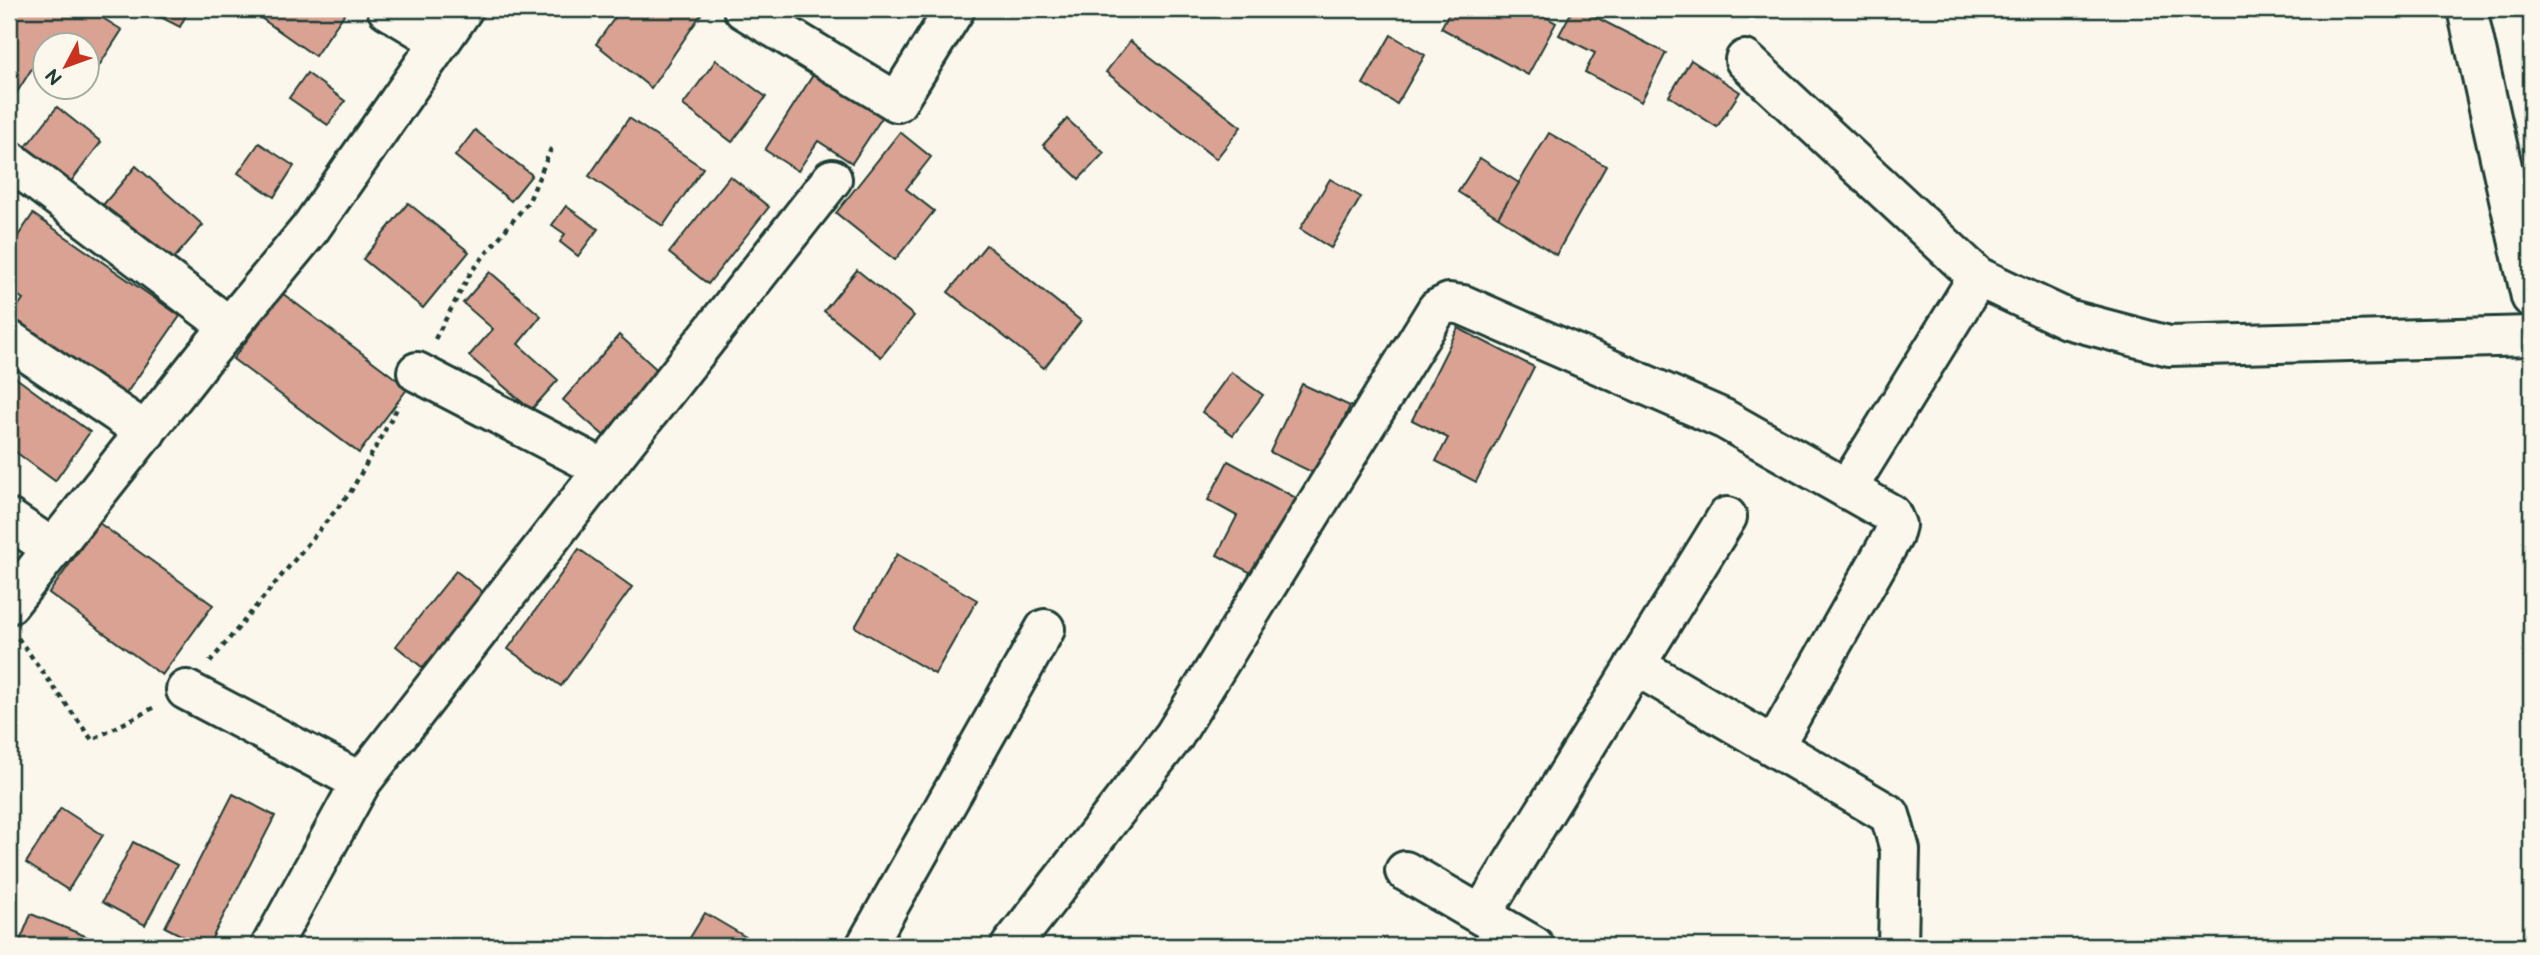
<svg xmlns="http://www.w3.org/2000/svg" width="2540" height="955" font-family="'Balsamiq Sans',sans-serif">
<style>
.building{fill:#daa293;stroke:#1f3d34;stroke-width:2}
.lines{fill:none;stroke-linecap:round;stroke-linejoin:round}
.minor-casing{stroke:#1f3d34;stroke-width:44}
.major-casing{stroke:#1f3d34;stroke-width:44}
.path{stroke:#1f3d34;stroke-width:4.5;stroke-dasharray:5 5;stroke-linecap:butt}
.minor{stroke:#fbf7ec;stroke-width:38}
.major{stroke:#fbf7ec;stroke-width:38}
</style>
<rect width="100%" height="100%" fill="#fbf7ec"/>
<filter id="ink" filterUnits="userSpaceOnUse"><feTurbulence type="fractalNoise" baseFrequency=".0143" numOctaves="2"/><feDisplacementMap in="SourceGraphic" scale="14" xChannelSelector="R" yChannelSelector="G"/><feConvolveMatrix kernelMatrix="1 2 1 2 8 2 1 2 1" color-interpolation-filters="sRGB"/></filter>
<g filter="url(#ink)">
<!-- building -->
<g class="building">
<polygon points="9,9 88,9 122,30 93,75 88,71 88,46 46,46 9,105"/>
<polygon points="145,9 189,9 180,27"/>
<polygon points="248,9 339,9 345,13 315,56"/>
<polygon points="621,9 704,10 651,88 596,44"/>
<polygon points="1451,9 1531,9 1556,23 1528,75 1441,28"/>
<polygon points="1573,9 1580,9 1666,53 1641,102 1585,72 1595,53 1559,35"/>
<polygon points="1391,35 1425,55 1397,104 1363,84"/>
<polygon points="1130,41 1241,127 1216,159 1106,72"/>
<polygon points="716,60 766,97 732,142 683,105"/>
<polygon points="1691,60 1740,92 1717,127 1669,96"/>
<polygon points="815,72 883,116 852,163 818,141 798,171 765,150"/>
<polygon points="307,73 345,101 328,125 289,98"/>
<polygon points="57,107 101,142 66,188 21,153"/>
<polygon points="629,118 703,168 663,226 589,176"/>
<polygon points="1067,119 1104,153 1079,179 1043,145"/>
<polygon points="475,130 532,175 511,201 455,156"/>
<polygon points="900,132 931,157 906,189 934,211 895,260 836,213"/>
<polygon points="1549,133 1606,166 1556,255 1498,217"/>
<polygon points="259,143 294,166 274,197 238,173"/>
<polygon points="1480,158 1519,183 1498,217 1458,192"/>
<polygon points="136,166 203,225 170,263 103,205"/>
<polygon points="730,176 769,207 708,284 669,253"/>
<polygon points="1330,179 1361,197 1331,248 1300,229"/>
<polygon points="408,203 469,252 423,308 363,259"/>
<polygon points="566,206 598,229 578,256 560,242 565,234 552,225"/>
<polygon points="33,214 180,316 121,401 9,324 9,319 23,299 9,289 9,249"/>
<polygon points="986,245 1081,321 1044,368 948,292"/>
<polygon points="857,270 914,316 881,357 824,311"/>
<polygon points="490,272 541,316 518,344 558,380 531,410 469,356 493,329 463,303"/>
<polygon points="282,293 408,388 359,453 233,359"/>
<polygon points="1458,328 1534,367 1476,482 1436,461 1448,438 1412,420"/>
<polygon points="619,335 664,376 609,440 563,400"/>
<polygon points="1231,372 1263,395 1233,435 1202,412"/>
<polygon points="12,375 90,432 55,481 9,447 9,379"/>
<polygon points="1302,384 1350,406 1318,475 1270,452"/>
<polygon points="1228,461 1296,498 1255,575 1217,555 1237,516 1208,500"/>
<polygon points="99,523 213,605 162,675 49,593"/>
<polygon points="579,549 632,587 561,686 508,649"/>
<polygon points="897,554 977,600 935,674 855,627"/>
<polygon points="456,571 488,596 428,672 396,646"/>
<polygon points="9,689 15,693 9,706"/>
<polygon points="233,794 275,816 208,946 202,946 165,927"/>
<polygon points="61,808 103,835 68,890 26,863"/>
<polygon points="133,842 177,865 145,925 102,902"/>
<polygon points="705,913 761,946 685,946"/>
<polygon points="31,914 110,946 18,946"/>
</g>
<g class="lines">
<!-- minor casing -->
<g class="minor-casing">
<g id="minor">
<polyline points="387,9 440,41"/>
<polyline points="743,9 897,102 955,9"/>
<polyline points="1745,60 1978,277 2067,319 2169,346 2531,336"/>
<polyline points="9,160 230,327"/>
<polyline points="9,340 146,432"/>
<polyline points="604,469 832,179"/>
<polyline points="1847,489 1978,277"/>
<polyline points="9,519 53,549"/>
<polyline points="9,604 205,356 310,229 463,9"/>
<polyline points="1635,665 1890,815 1900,850 1898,946"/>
<polyline points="186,690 361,782 271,946"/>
<polyline points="361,782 604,469 417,372"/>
<polyline points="1405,871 1534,946"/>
<polyline points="1481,915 1727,517"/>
<polyline points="866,946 1045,629"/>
<polyline points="1011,946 1174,736 1437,309 1449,303 1463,305 1724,419 1891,514 1896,525 1893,536 1774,746"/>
</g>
</g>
<!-- major casing -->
<g class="major-casing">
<polyline id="major" points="2467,9 2531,297"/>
</g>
<!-- path -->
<g class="path">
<polyline points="435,339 471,272 529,201 553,144"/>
<polyline points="18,638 92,740 155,707"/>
<polyline points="210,662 350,493 399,405"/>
</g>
<!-- minor -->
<use href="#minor" class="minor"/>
<!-- major -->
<use href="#major" class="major"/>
</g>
</g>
<!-- margin -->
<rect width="2540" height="955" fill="none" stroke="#fbf7ec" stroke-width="35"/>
<rect x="18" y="18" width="2505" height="920" fill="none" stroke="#1f3d34" stroke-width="2.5" filter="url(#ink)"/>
<!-- north arrow -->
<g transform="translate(66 66) rotate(229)"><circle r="33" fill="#fbf7ec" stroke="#a3ada2" stroke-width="2"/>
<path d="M0-5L12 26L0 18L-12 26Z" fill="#c8321e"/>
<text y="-10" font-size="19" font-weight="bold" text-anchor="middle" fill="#1f3d34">N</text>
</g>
</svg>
